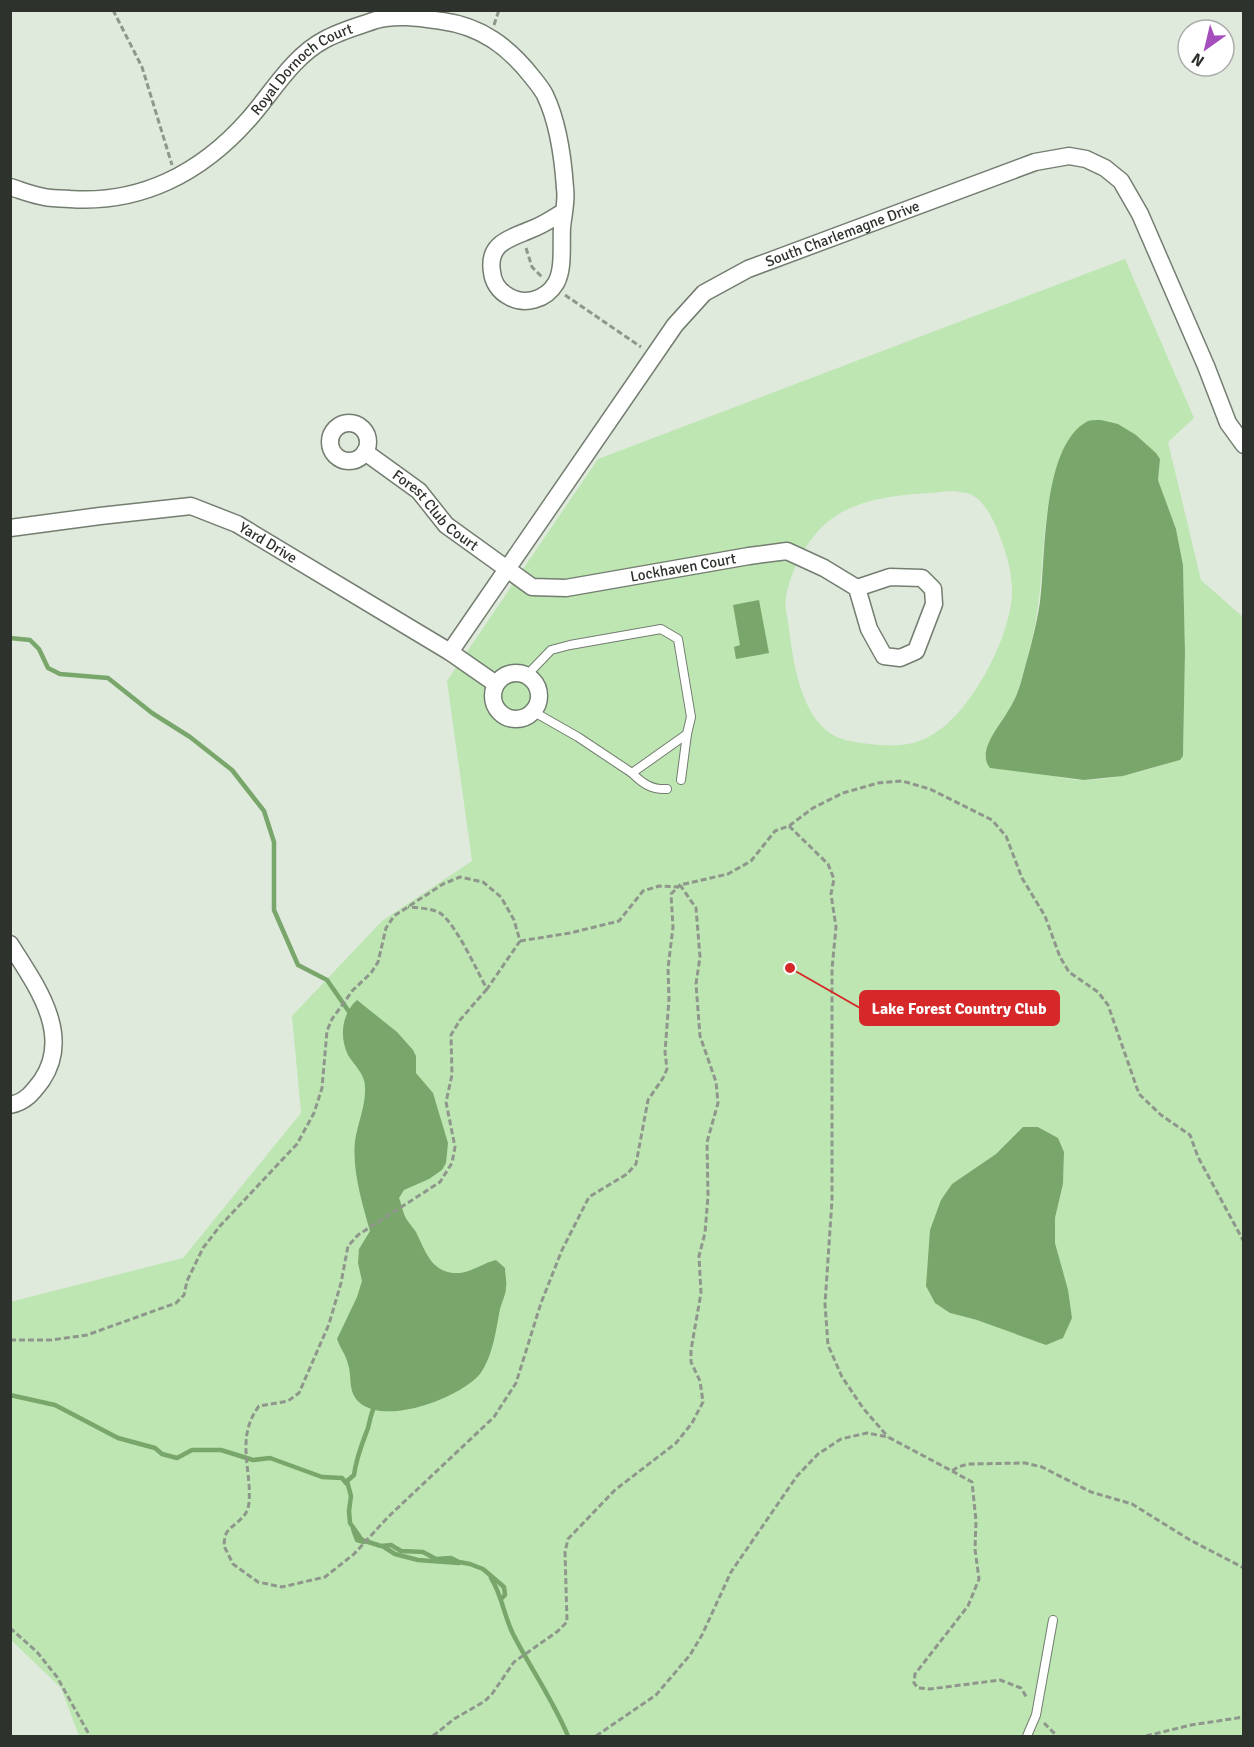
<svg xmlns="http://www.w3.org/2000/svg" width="1254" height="1747" font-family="Signika,sans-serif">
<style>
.green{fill:#bde6b2;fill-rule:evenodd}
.water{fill:#79a76b}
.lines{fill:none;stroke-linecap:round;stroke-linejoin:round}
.stream{stroke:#79a76b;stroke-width:4.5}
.service-casing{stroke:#737d70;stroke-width:10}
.minor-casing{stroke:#737d70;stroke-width:19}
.path{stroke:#8f978c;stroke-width:3;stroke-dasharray:6 3;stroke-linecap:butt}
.service{stroke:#fff;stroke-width:8}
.minor{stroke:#fff;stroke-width:16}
.labels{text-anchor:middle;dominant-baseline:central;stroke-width:6;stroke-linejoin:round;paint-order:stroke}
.street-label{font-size:15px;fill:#2e322c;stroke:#fff}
.leader{fill:none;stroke:#d62828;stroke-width:2}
.callout-dot{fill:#d62828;stroke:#fff;stroke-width:2}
.callout{fill:#d62828;stroke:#d62828;stroke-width:2}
.callout-label{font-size:16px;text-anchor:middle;font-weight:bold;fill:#fff}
</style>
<rect width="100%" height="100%" fill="#dfeadc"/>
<!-- green -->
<path class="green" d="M1125,259L1194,418L1168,442L1201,580L1243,617V1736H79L61,1688L11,1640L10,1302L183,1258L301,1113L292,1016L382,921L472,861L447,681L598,459ZM1136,435L1156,453L1160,459L1158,480L1176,529L1183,565L1185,653L1183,756L1180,760C1149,769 1117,780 1085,780C1055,780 1014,765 985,758C991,737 1000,727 1010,709C1021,687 1026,663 1032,639C1047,579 1038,513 1062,454ZM952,491C957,492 965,492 970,494C984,500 994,520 999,534C1006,553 1012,570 1012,591C1012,637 967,723 922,740C900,749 872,745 850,741C803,733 794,667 789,629C788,619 784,607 786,597C791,569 807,538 830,520C864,494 911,495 952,491ZM1038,1127L1058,1138L1064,1152L1063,1184L1055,1218V1243L1067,1290L1072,1318L977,1320L950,1313L952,1184L997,1154L1010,1140Z"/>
<!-- water -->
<g class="water">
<path d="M1101,420L1118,424L1136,435L1156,453L1160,459L1158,480L1176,529L1183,565L1185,653L1183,756L1180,760L1123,776L1084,780L990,768C976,751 1000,726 1008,711C1014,702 1018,692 1021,682C1028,656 1036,629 1040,602C1046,558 1041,445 1088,421C1091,420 1097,420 1101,420Z"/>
<polygon points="759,600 769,653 736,659 734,647 740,645 733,605"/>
<path d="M357,1000L397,1032L413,1050L416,1056V1073L433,1093L448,1143L446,1163L442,1170L429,1179L404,1190L399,1198C402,1205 403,1214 407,1220C410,1224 413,1228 416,1232C426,1252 432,1275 460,1273C474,1271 483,1263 496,1260L505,1268C505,1274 507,1281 506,1287C506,1294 502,1302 500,1309C496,1330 493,1356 480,1374C460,1398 380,1429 356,1399C348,1388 352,1376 348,1364C346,1355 340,1348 337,1339L357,1297L362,1281L358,1263L359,1249L370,1231C362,1203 352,1170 355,1141C358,1122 366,1105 365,1087C365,1074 354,1065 348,1055C339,1037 342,1013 357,1000Z"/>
<polygon points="1023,1127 1038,1127 1058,1138 1064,1152 1063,1184 1055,1218 1055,1243 1068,1290 1072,1318 1063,1338 1046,1345 977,1320 950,1313 935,1303 926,1286 930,1230 941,1200 952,1184 996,1154"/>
</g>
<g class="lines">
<!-- stream -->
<g class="stream">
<polyline points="10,638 30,640 39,649 48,668 60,674 108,678 152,713 190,737 232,770 264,811 274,842 274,910 298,965 327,980 352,1016"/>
<polyline points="10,1395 55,1405 118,1438 155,1448 162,1454 177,1458 192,1450 221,1450 253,1460 270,1458 322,1477 342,1478 346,1483"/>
<path d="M375,1405C371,1413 370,1420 368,1428C362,1444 356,1458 354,1475L347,1481L351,1496L349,1511L350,1523L362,1540L381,1546L391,1545L401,1551L423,1552L436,1559L451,1558L459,1562L470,1564L483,1569L504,1587L505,1595L501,1599"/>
<polyline points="353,1529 357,1540 364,1542"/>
<polyline points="384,1547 395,1554 418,1560 459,1563"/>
<path d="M491,1578C502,1595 504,1616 513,1634C531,1669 553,1700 568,1736"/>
</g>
<!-- service casing -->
<g class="service-casing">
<g id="service">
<polyline points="527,675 551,650 570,645 661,629 678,639 691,717 687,734 632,773 578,737 534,712"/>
<path d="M632,773C643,784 652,790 667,789"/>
<polyline points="681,780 687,734"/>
<polyline points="1027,1736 1036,1715 1053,1620"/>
</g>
</g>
<!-- minor casing -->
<g class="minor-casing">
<g id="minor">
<path id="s1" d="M10,187C20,190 30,194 40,196C49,199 60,198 70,199C141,204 201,173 248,120C272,93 292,57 324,40C340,31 359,26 376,20C396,14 421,18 442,21C481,26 509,47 533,78C537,83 542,89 545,95C558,122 563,158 565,188C567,201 563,215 562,228C561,245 564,269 556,283C546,300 524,306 508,296C499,291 493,282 492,272C487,242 512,238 532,229C543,225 553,218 563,212"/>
<circle cx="349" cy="442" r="19"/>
<path id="s2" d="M365,452L419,491L446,525L532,587L566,588L749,556L787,551L824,568L857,588L869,629L884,656L900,658L916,651L934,604L933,589L922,578L890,577L857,588"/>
<path id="s3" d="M10,528L100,516L191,506L237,524L450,652L496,684"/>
<path id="s4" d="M450,652L675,325L704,293L748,269L1035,162L1069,156L1086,159L1105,168L1121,181L1140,214L1206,366L1228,423L1244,445"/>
<circle cx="516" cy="696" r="23"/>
<path d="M10,944C35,984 73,1034 42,1080C33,1092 26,1102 10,1105"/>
</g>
</g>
<!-- path -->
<g class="path">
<polyline points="113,10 142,67 172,165"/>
<polyline points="494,25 499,10"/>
<polyline points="526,248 532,267 543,278"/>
<polyline points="565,295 641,347"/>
<polyline points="789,826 828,864 834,879 831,894 836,927 832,969 832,1200 825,1304 828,1345 842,1377 863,1408 888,1437"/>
<polyline points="520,941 570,933 619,921 643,891 659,886 678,887"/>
<path d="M487,989L460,1020L451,1035L452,1075L446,1102L455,1147L452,1163L440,1182L358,1235L348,1246L341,1283L329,1324L299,1393L288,1401L259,1406C235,1438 252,1469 249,1503C247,1519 236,1521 227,1532C225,1535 224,1542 224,1546L233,1564L258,1582L282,1587L325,1577L354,1554L388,1517L494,1417L516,1383L541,1303L562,1250L589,1197L627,1174L636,1164L648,1100L663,1078L667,1069L665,1052L669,999L668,968L673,927L671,894L680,885"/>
<path d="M10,1340H51L87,1335L176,1303L184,1295L187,1281L203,1248L220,1226L297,1144L314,1113L322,1088L327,1031L332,1019L353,990L371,973L378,962L386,928L394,916L443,884L460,877L483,882L501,897L514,920L520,941L487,989C477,971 456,924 440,913C431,908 418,908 408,907"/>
<polyline points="952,1471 972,1482 976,1521 975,1549 979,1579 968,1606 915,1674 914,1683 918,1688 930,1689 1000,1680 1021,1688 1027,1698"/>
<polyline points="10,1628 37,1652 57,1677 90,1736"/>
<polyline points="1044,1723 1057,1736"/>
<polyline points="433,1736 454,1719 485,1701 492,1694 514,1662 558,1631 567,1622 565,1552 568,1539 615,1490 676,1443 692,1423 703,1402 700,1381 691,1362 691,1350 701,1293 699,1256 705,1233 708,1196 707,1142 718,1103 716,1082 700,1036 696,984 700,957 696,908 680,885 728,874 751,861 775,831 789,826 813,808 843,793 878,783 902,781 930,789 992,820 1006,836 1022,878 1045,916 1060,957 1069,972 1098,992 1108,1005 1139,1094 1161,1115 1190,1135 1198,1157 1244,1242"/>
<polyline points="596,1736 656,1695 690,1655 702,1635 731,1572 797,1476 818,1454 841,1439 867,1433 888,1437 952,1471 958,1467 968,1464 1025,1463 1042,1467 1091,1492 1132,1504 1190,1540 1244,1568"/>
<polyline points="1146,1736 1191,1725 1244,1717"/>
</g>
<!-- service -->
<use href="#service" class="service"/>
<!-- minor -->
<use href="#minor" class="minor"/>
</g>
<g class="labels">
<!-- street labels -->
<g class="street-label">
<text stroke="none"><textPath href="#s1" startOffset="339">Royal Dornoch Court</textPath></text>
<text stroke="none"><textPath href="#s4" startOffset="591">South Charlemagne Drive</textPath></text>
<text stroke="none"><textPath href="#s2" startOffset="92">Forest Club Court</textPath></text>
<text stroke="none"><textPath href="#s3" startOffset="268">Yard Drive</textPath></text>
<text stroke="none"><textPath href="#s2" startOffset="369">Lockhaven Court</textPath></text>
</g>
</g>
<!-- callouts -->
<path class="leader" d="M790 968L860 1008"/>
<circle class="callout-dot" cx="790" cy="968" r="6"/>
<rect class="callout" x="860" y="991" width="199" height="34" rx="6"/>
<g class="callout-label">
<text x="959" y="1014">Lake Forest Country Club</text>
</g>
<!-- border -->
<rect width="1254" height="1747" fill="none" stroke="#2e322c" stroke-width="24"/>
<!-- north arrow -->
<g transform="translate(1206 48) rotate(214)"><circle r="28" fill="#ffffff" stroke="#abadab" stroke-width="1.5"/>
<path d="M0-4.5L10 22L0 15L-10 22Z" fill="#a54fbc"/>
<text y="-9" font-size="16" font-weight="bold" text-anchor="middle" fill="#2e322c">N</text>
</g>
</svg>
